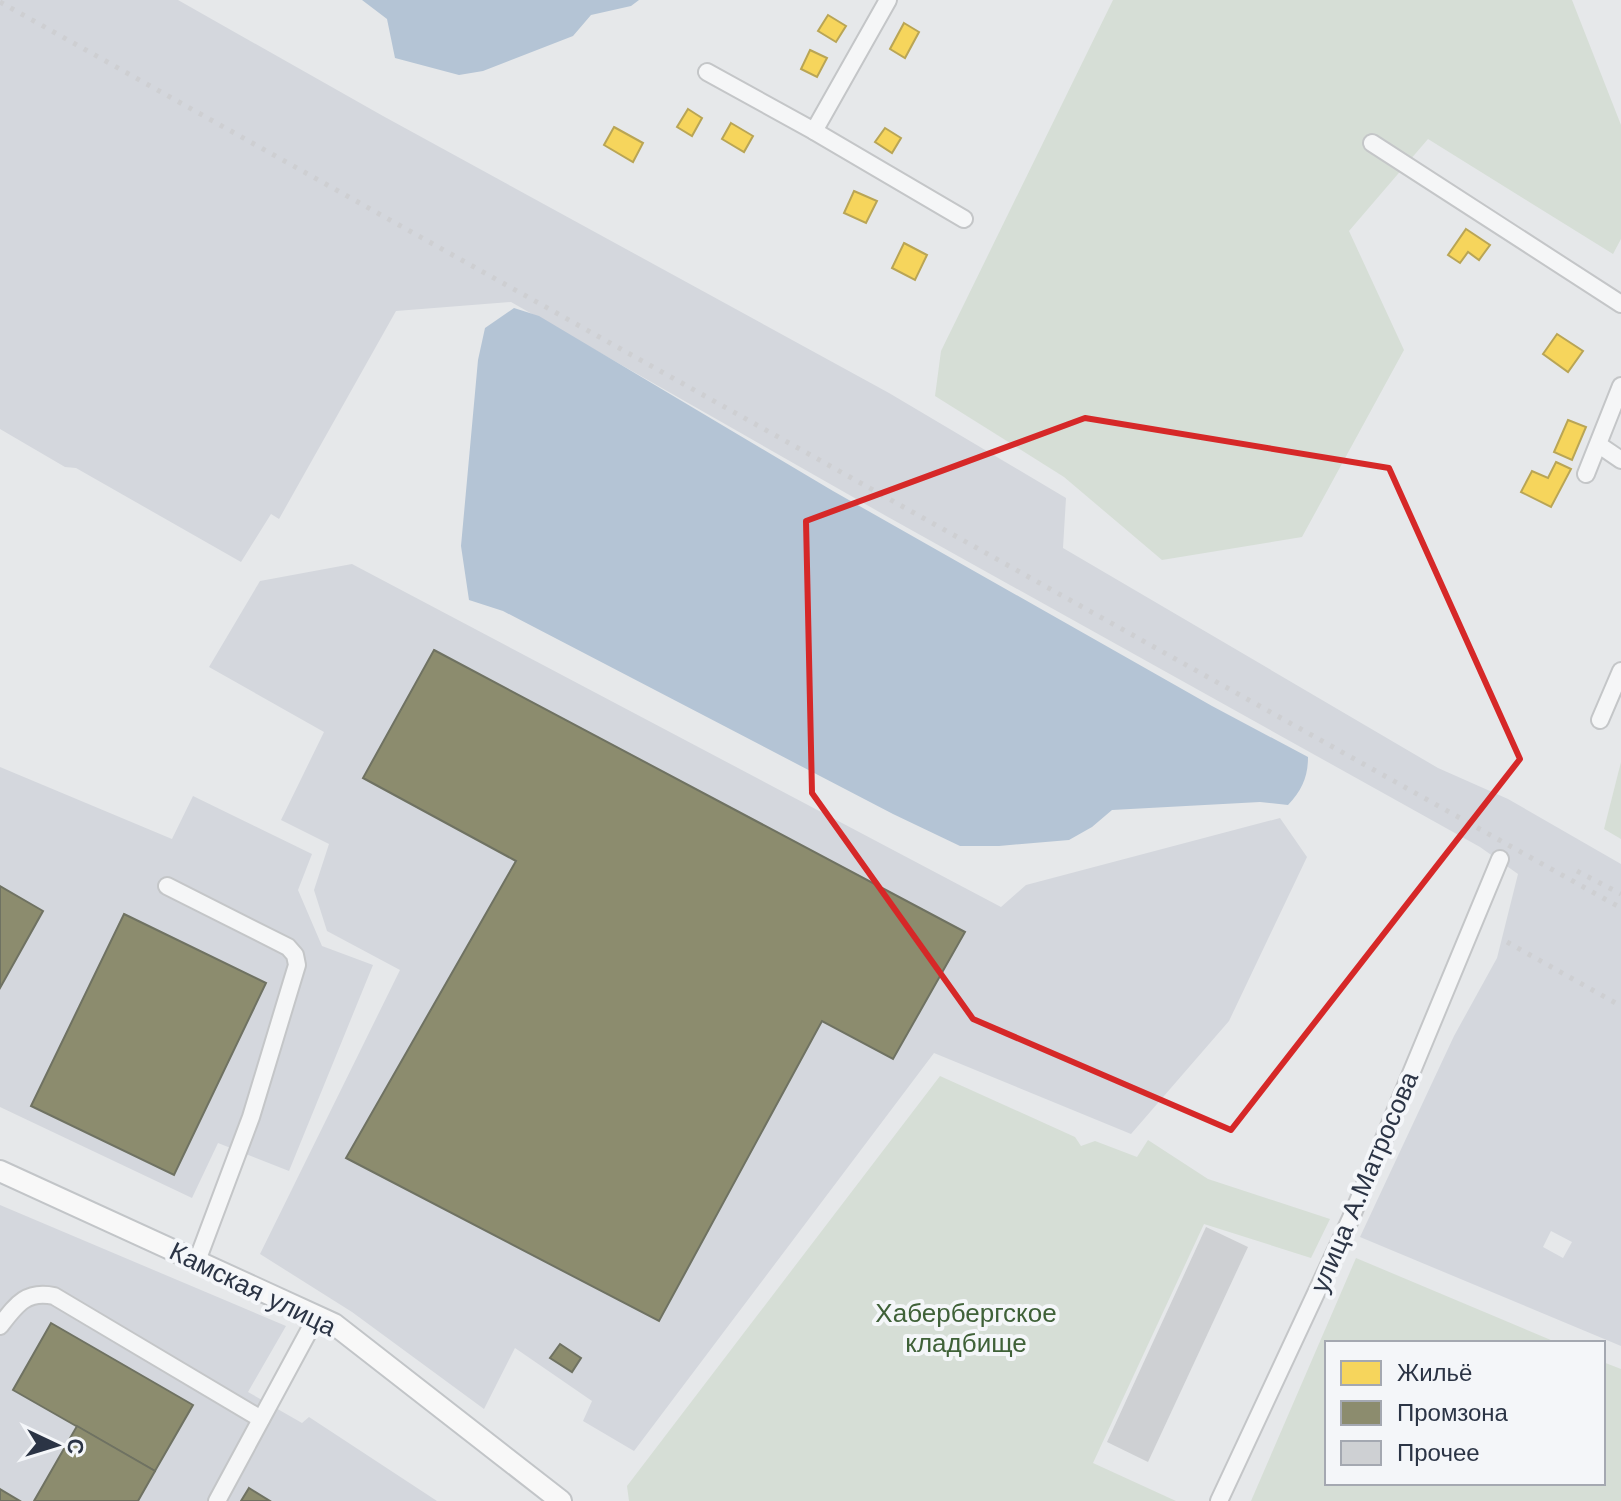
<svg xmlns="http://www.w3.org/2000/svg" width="1621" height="1501" font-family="'Work Sans',sans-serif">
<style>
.built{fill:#d4d7dd;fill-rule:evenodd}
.green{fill:#d6ded6}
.water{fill:#b4c4d5}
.homes{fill:#f6d55c;stroke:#b9a555;stroke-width:2}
.industry{fill:#8c8c6e;stroke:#6f7262;stroke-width:2}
.building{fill:#ced0d3}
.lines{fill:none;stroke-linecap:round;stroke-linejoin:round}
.minor-casing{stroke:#c4c6c8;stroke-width:20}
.major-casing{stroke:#c2c5c8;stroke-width:24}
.minor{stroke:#f5f6f7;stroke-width:16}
.major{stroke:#f8f8f8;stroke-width:20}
.rail{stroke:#cecfd2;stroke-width:5;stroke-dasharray:4 8;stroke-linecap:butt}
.marked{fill:none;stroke:#d62828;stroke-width:6;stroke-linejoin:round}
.labels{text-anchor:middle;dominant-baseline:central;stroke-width:8;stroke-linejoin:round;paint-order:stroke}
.street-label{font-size:26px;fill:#2b3445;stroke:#f4f6f9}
.park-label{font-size:26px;fill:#3f6138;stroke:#f4f6f9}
</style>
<rect width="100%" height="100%" fill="#e6e8ea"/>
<!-- built -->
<g class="built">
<path d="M0,0H178L383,116L889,393L1066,498L1063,548L1438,768L1508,799L1621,864V1346L1360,1237L1454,1036L1497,958L1518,874L1480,847L888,517L511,302L396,311L279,519L271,514L241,562L76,468L65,467L0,429ZM1551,1231L1572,1242L1563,1258L1543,1247Z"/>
<polygon points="352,564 1001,907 1026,885 1280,818 1307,857 1229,1021 1131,1134 934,1053 634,1451 583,1421 592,1401 515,1348 484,1409 352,1312 260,1254 400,970 327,931 314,890 329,844 281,820 324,732 209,667 260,581"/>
<polygon points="0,767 172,839 193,796 312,854 298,890 322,946 373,965 289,1171 218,1143 192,1198 0,1107"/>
<polygon points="0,1205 286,1326 248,1392 302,1423 309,1417 437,1501 0,1501"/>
</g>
<!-- green -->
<g class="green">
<polygon points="1113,0 1572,0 1621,125 1621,239 1613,254 1428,139 1349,231 1404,350 1302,537 1162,560 1064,477 935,396 941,351"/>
<polygon points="1621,762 1621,839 1604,829"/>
<polygon points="940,1076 1075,1137 1081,1146 1095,1141 1137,1157 1148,1140 1208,1179 1330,1219 1311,1258 1204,1224 1093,1463 1176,1501 629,1501 627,1486"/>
<polygon points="1356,1258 1558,1343 1327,1343 1327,1483 1603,1483 1603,1362 1621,1369 1621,1501 1251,1501"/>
</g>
<!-- water -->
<g class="water">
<polygon points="362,0 639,0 631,6 591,15 573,36 483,71 459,75 395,58 387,19"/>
<path d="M514,308L539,316L833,491L1212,706L1308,757C1308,777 1302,790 1288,805L1260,802L1112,810L1092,827L1069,840L999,846H960L893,814L503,611L469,600L461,546L478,360L485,328Z"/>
</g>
<!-- homes -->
<g class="homes">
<polygon points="828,15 846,26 836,42 818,31"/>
<polygon points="904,23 919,32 905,58 890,49"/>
<polygon points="810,50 827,58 817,77 801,69"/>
<polygon points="688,109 702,118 692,136 677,127"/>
<polygon points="731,123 753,136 744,152 722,139"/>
<polygon points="614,127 643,143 633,162 604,145"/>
<polygon points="885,128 901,138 892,153 875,142"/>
<polygon points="854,191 877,201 866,223 844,213"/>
<polygon points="1466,229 1490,245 1479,260 1468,252 1460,263 1448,255"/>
<polygon points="904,243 927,255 915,280 892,268"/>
<polygon points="1557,334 1583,351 1568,372 1543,354"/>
<polygon points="1568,420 1586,427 1572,460 1554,452"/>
<polygon points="1556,462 1571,469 1551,507 1521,492 1532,471 1548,478"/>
</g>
<!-- industry -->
<g class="industry">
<polygon points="434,650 965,932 893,1059 822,1021 659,1321 346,1158 516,861 363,778"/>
<polygon points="0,886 43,911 0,988"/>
<polygon points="124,914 266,983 174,1175 31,1106"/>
<polygon points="51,1323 193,1405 155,1471 13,1390"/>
<polygon points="560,1344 581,1358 572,1372 550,1358"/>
<polygon points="77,1426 155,1471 138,1501 34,1501"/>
<polygon points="249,1488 270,1501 241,1501"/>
<polygon points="0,1489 20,1501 0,1501"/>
</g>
<!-- building -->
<polygon class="building" points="1206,1227 1248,1247 1148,1462 1107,1442"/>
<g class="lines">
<!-- minor casing -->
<g class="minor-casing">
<g id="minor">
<polyline points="707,72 814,131 964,219"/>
<polyline points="814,131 888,0"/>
<polyline points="1372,143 1621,304"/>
<polyline points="1599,445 1621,460"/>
<polyline points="1586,474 1621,386"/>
<polyline points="1600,720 1621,671"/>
<polyline points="167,886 288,947 295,955 297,965 251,1117 197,1261"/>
<path d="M0,1326C16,1305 26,1290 54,1296L261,1419"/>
<polyline points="217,1501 317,1316"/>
<polyline points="1219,1501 1351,1218 1500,859"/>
</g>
</g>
<!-- major casing -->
<g class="major-casing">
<polyline id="major" points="0,1171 334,1324 561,1501"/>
</g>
<!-- minor -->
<use href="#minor" class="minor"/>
<!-- major -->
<use href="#major" class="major"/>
<!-- rail -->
<g class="rail">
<polyline points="0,2 1621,908"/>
<polyline points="1577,871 1621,894"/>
<polyline points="1507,942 1621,1006"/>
</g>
</g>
<!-- marked area -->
<path class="marked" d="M1085,418L1389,468L1520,759L1231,1130L973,1019L812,793L806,521Z"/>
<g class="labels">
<!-- street labels -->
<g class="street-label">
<text transform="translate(1364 1182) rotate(-67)">улица А.Матросова</text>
<text transform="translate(253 1289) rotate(26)">Камская улица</text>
</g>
<!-- park labels -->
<g class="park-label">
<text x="966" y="1313">Хабербергское<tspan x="966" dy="30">кладбище</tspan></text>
</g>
</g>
<!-- legend -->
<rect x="1325" y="1341" width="280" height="144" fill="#f4f6f9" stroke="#a4a8b1" stroke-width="2"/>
<rect x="1341" y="1361" width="40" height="24" fill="#f6d55c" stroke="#a4a8b1" stroke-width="2"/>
<text x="1397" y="1381" font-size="24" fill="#2b3445">Жильё</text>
<rect x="1341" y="1401" width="40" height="24" fill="#8c8c6e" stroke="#a4a8b1" stroke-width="2"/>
<text x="1397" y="1421" font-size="24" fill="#2b3445">Промзона</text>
<rect x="1341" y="1441" width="40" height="24" fill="#ced0d3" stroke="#a4a8b1" stroke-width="2"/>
<text x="1397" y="1461" font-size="24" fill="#2b3445">Прочее</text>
<!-- north arrow -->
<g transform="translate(56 1445) rotate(94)" stroke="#f4f6f9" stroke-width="6" paint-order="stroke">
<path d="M0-6L14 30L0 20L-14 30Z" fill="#2b3445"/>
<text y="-12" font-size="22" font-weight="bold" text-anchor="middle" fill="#2b3445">С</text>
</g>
</svg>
